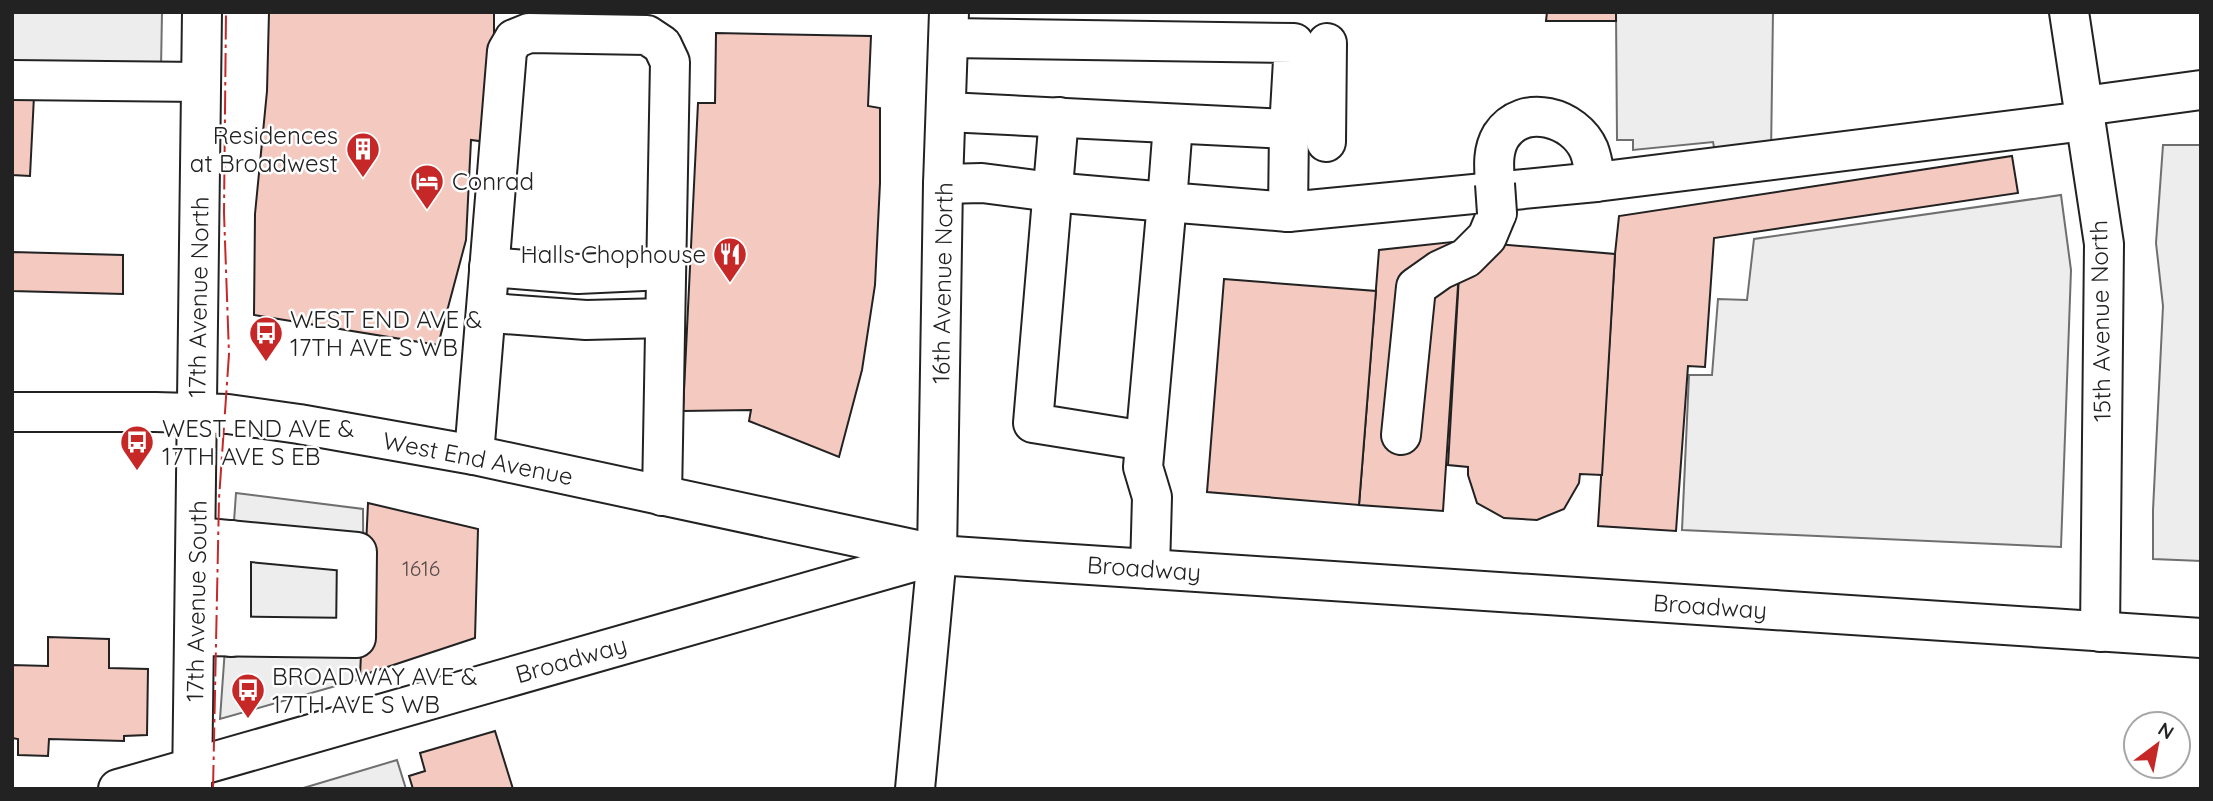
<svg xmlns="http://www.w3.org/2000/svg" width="2213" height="801" font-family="Quicksand,sans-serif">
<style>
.parking{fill:#ededed;stroke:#6f6f6f;stroke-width:2}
.building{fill:#f3c9c0;stroke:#222;stroke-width:2}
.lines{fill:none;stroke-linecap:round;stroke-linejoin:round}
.minor-casing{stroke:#222;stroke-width:42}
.major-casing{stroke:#222;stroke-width:42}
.minor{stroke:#fff;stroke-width:38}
.major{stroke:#fff;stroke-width:38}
.minor-bridge-casing{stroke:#222;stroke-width:42;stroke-linecap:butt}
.minor-bridge{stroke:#fff;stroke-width:38}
.power{stroke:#c62828;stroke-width:2;stroke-dasharray:24 5 3.5 5;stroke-linecap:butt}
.labels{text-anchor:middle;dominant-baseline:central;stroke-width:5;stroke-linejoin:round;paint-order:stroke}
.number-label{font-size:21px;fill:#564c4a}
.poi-label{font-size:24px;fill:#222;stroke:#fff;text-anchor:start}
.street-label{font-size:24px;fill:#222;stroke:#fff}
</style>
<rect width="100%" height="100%" fill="#fff"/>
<!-- parking -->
<g class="parking">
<polygon points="12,12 162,12 161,69 12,66"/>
<polygon points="1616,12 1773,12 1771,155 1717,162 1713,142 1633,150 1633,140 1617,140"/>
<polygon points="2163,145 2201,145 2201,561 2153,559 2153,510 2163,306 2156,243"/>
<polygon points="2061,195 2071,270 2061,547 1682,530 1689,375 1712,375 1718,299 1747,300 1754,239"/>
<polygon points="236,493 363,509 364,678 220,719"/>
<polygon points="397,760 406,789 300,789"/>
</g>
<!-- building -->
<g class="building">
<polygon points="269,12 494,12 494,143 471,140 466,240 438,345 254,315 255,214 267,91"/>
<polygon points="1547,12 1616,12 1616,21 1546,21"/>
<polygon points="716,33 871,36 868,106 880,108 880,183 875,285 862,370 839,457 749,421 751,410 683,411 698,103 715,103"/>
<polygon points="12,94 34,96 30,176 12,175"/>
<polygon points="2012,156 2018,193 1714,238 1705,367 1688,366 1676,531 1598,526 1615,254 1619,216"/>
<polygon points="1461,241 1615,254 1602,475 1580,474 1579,483 1564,509 1537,520 1504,518 1477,503 1468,475 1468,467 1448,465"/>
<polygon points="1461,241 1443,511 1359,505 1379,250"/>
<polygon points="12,252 123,255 123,294 12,291"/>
<polygon points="1224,279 1376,291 1359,505 1207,492"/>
<polygon points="368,503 478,529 475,638 360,676"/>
<polygon points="48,637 109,639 109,668 148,669 147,735 124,736 124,741 49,739 48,756 18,755 18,739 12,738 12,665 48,666"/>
<polygon points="495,731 513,789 413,789 409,776 425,771 420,753"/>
</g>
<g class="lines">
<!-- minor casing -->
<g class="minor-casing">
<g id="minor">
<polyline points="2069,12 2104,244 2100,632"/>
<polyline points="949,38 1294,43 1289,129 1288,212"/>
<polyline points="12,80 201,82"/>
<polyline points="2084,106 2201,90"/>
<polyline points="947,112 1289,129"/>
<polyline points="1059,117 1033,423 1145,441"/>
<polyline points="1173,124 1167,202 1288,212 1596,182 2085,121"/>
<polyline points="1326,142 1327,43"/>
<polyline points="943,184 982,183 1051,192 1167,202 1143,467 1152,497 1150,569"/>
<path d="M1495,184C1494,168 1492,151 1501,136C1523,102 1575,117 1589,150C1593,160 1594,172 1596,182"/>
<polyline points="489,267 578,274 665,270"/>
<polyline points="505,314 586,320 665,318"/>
<polyline points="1401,435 1416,287 1440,270 1466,258 1487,237 1497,213"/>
<polyline points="474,455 507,51 514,39 529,33 647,35 662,45 670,62 662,496"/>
<polyline points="195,636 356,638 357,552 197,537"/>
<polyline points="231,637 231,540"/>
<polyline points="192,789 202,12"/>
<polyline points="915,789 937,555 943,184 949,12"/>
</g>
</g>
<!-- major casing -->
<g class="major-casing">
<g id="major">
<polyline points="12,412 155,412 228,414 299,424 474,455 931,553"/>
<polyline points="118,789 937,555 2201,638"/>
</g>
</g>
<!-- minor -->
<use href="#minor" class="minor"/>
<!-- major -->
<use href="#major" class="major"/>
<!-- minor-bridge casing -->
<g class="minor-bridge-casing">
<polyline id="minor-bridge" points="1495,184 1497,213"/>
</g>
<!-- minor-bridge -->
<use href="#minor-bridge" class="minor-bridge"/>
<!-- power -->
<polyline class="power" points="213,789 219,499 229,354 224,213 226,12"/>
</g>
<!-- icons -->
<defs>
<g id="building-pin" transform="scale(1.75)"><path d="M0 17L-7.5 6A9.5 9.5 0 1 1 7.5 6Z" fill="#c62828" stroke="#fff"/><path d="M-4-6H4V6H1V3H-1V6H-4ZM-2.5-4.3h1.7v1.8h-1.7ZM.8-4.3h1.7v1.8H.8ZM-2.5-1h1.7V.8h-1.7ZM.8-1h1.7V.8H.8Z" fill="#fff"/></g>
<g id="hotel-pin" transform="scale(1.75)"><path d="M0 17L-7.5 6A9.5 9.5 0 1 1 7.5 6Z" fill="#c62828" stroke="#fff"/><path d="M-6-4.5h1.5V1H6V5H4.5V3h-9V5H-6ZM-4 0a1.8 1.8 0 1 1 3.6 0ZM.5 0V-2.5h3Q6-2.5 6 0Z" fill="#fff"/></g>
<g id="restaurant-pin" transform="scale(1.75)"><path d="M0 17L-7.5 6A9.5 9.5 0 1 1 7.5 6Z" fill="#c62828" stroke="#fff"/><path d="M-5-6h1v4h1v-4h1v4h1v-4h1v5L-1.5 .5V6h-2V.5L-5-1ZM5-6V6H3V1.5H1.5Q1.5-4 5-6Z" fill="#fff"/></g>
<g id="bus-pin" transform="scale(1.75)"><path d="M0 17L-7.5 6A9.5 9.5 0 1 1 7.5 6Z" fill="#c62828" stroke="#fff"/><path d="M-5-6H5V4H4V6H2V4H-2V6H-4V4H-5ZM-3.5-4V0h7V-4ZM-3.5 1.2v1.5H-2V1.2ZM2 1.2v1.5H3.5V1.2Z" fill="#fff"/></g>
</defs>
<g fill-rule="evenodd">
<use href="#building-pin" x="363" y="149"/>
<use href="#hotel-pin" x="427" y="181"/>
<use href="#restaurant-pin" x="730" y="254"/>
<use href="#bus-pin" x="266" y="333"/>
<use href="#bus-pin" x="137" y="442"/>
<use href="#bus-pin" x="248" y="690"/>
</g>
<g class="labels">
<!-- number labels -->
<g class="number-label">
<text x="421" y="568">1616</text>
</g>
<!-- poi labels -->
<g class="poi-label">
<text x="338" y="135" text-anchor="end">Residences<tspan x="338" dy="28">at Broadwest</tspan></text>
<text x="452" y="181">Conrad</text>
<text x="706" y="254" text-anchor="end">Halls Chophouse</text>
<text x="290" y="319">WEST END AVE &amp;<tspan x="290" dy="28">17TH AVE S WB</tspan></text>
<text x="162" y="428">WEST END AVE &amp;<tspan x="162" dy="28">17TH AVE S EB</tspan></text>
<text x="272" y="676">BROADWAY AVE &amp;<tspan x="272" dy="28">17TH AVE S WB</tspan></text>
</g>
<!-- street labels -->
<g class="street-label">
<text transform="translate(942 283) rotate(-89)">16th Avenue North</text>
<text transform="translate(198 297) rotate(-89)">17th Avenue North</text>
<text transform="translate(2100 321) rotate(-91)">15th Avenue North</text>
<text transform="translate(478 458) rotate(11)">West End Avenue</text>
<text transform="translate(1144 568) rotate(4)">Broadway</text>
<text transform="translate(196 601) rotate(-89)">17th Avenue South</text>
<text transform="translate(1710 606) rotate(4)">Broadway</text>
<text transform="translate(571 659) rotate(-16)">Broadway</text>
</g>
</g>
<!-- border -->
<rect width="2213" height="801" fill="none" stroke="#222222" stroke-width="28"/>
<!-- north arrow -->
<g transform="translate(2157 745) rotate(32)"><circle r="33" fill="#ffffff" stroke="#a7a7a7" stroke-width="2"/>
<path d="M0-5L12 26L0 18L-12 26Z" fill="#c62828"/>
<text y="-10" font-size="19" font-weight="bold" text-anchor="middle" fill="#222222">N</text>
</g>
</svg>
